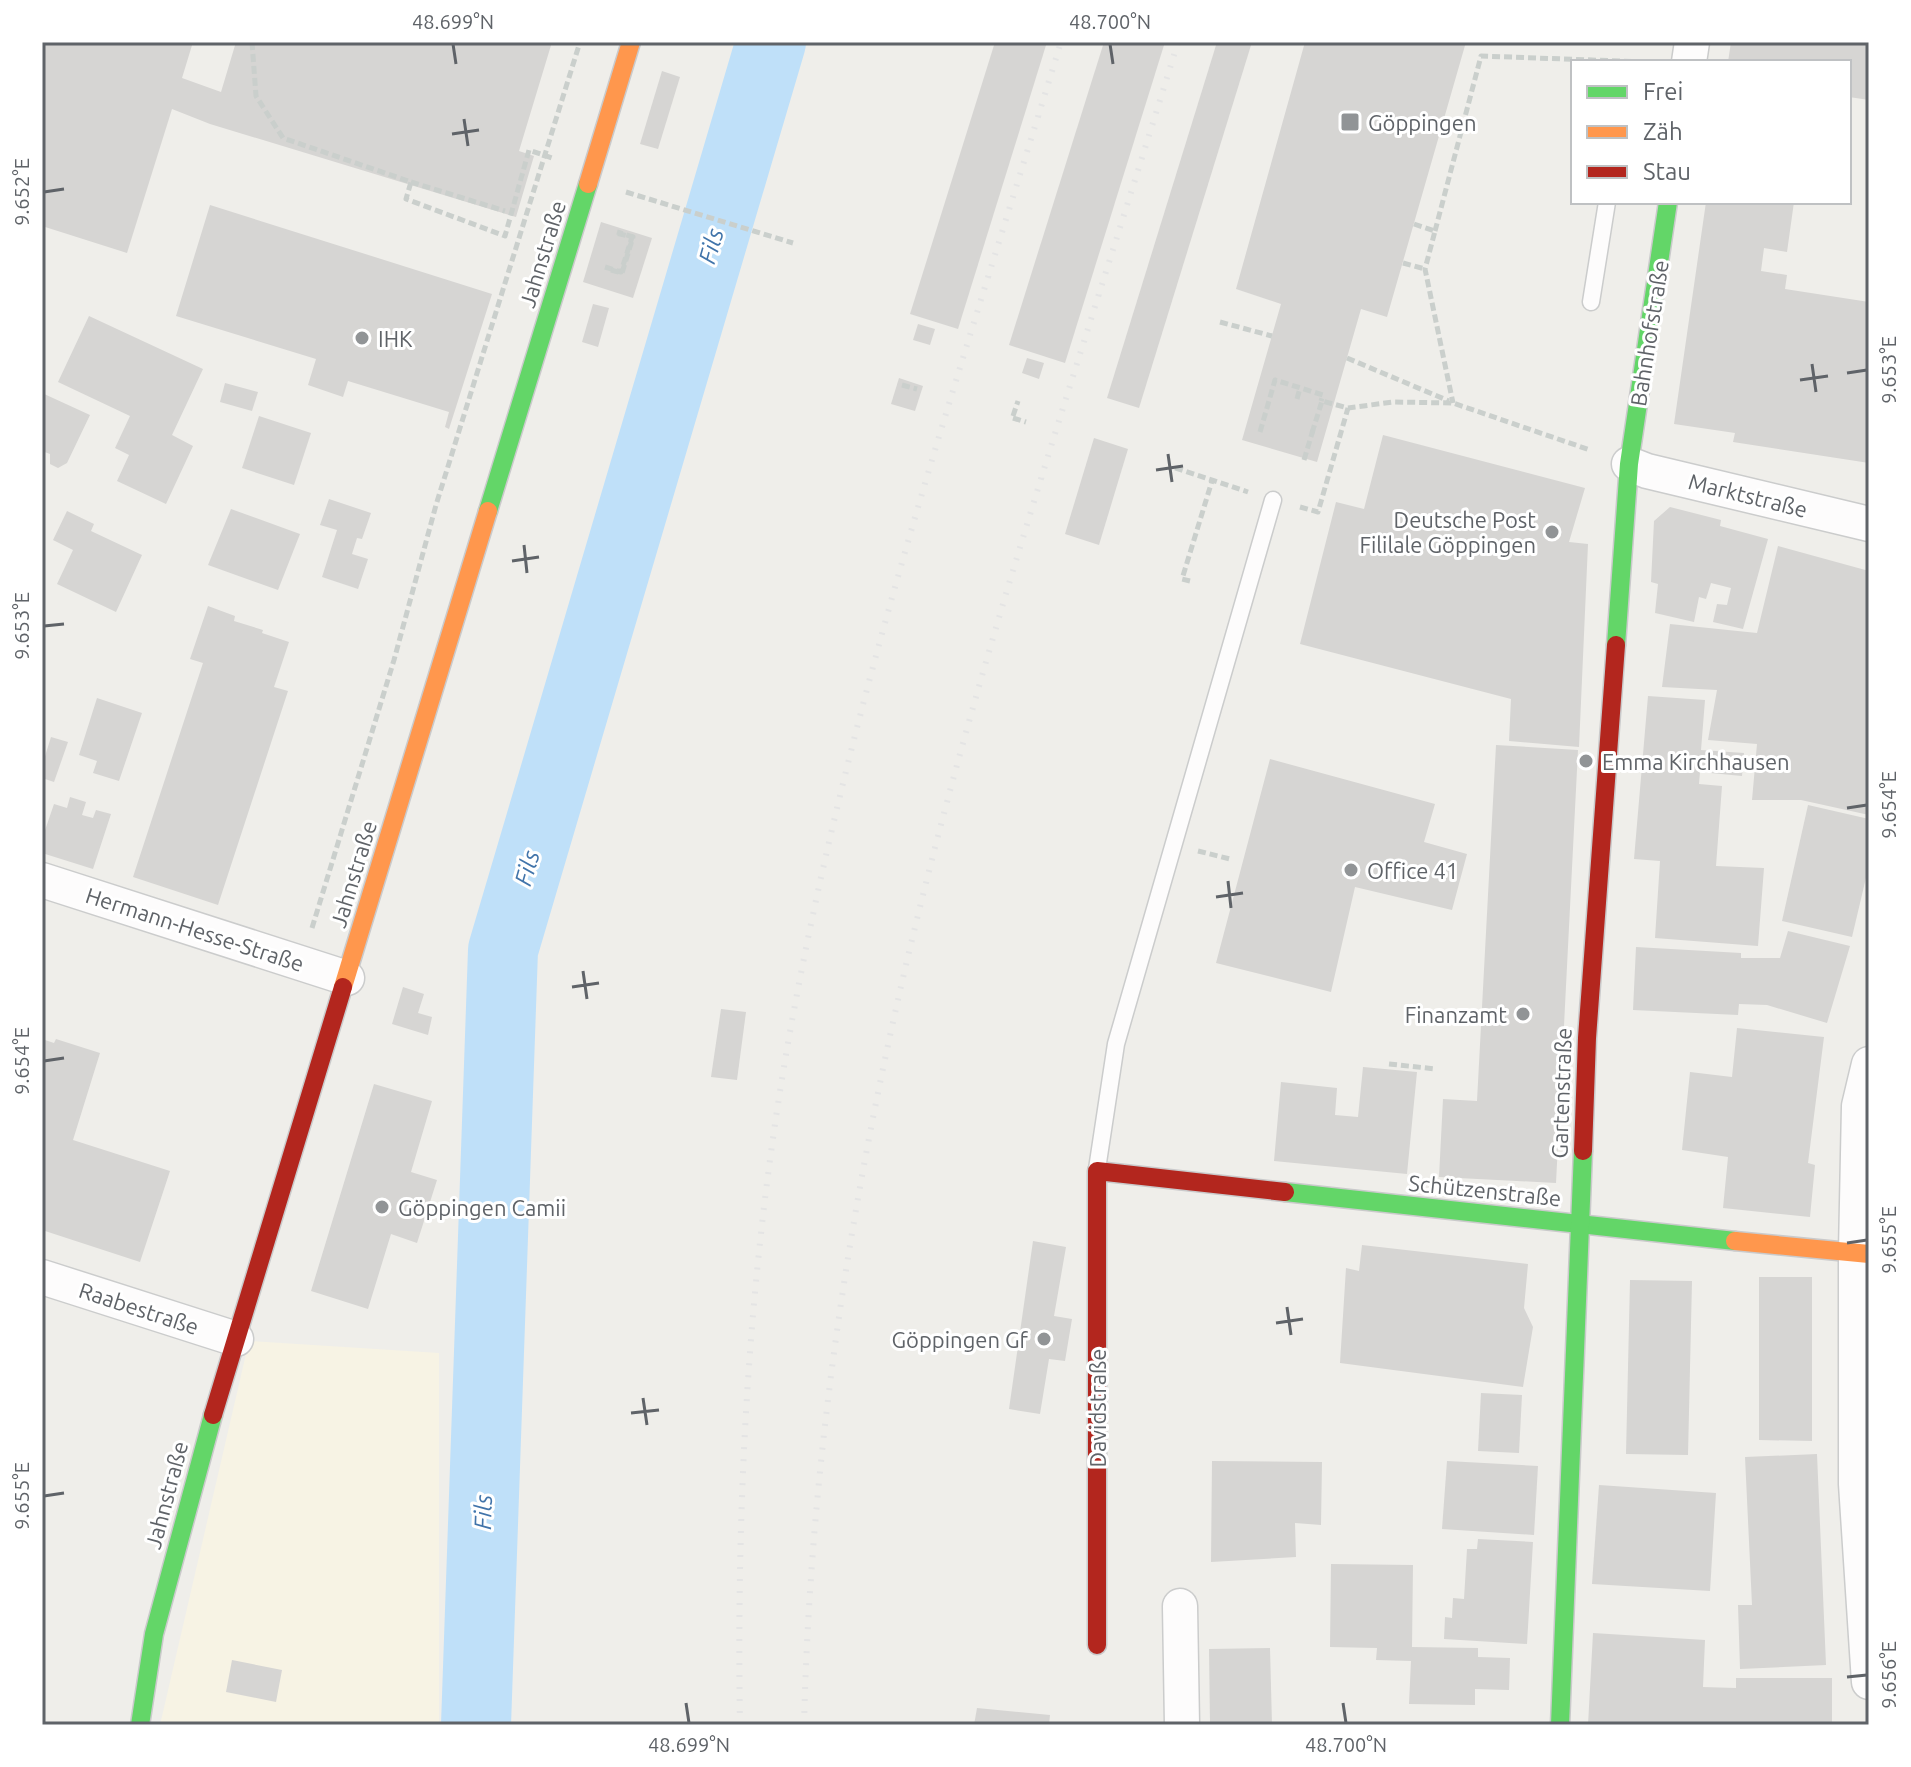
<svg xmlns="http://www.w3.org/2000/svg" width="1911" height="1767" font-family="Ubuntu,sans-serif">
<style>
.commercial{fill:#f7f3e4}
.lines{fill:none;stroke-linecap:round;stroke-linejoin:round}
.river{stroke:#bfe0f9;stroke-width:70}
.building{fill:#d6d5d3}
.lane-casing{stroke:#cbcccc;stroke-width:19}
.street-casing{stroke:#cbcccc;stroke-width:37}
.fast-casing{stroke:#cacacb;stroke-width:21}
.slow-casing{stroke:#cacacb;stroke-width:21}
.jam-casing{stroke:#cacacb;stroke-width:21}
.path{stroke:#cacfcc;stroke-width:5;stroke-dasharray:8 4;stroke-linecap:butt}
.lane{stroke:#fdfcfc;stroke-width:16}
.street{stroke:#fdfcfc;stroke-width:34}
.fast{stroke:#63d668;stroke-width:18}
.slow{stroke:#ff974d;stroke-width:18}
.jam{stroke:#b3261e;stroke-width:18}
.rail{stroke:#e4e4e4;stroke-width:6;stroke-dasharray:2 10;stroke-linecap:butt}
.ticks{fill:none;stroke:#5f6368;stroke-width:3}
.poi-dot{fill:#919496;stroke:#fff;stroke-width:3}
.labels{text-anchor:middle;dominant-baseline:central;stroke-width:6;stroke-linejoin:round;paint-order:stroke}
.poi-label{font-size:22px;fill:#5f6368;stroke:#fff;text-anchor:start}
.street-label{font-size:22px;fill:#5f6368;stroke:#fff}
.water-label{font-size:24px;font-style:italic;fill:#4174aa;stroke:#fff}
.neatline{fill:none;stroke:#5f6368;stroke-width:3}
.ticks-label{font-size:20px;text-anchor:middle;fill:#5f6368}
</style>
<rect width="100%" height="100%" fill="#efeeea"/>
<!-- commercial -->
<polygon class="commercial" points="249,1341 439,1353 439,1725 160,1725"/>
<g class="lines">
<!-- river -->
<polyline class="river" points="476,1725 503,950 771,42"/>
</g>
<!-- building -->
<g class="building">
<polygon points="42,42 193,42 182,78 221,92 236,42 552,42 519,151 534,156 516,217 210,124 172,109 127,253 42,226"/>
<polygon points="995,42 1047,42 958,329 910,314"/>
<polygon points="1104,42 1165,42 1065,363 1009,345"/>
<polygon points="1217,42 1252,42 1139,408 1107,398"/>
<polygon points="1305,42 1466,42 1387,317 1361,309 1317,462 1242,440 1281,304 1236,289"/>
<polygon points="1731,42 1869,42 1869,100 1849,97 1849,62 1728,62"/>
<polygon points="662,71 680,77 658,149 640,144"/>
<polygon points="1706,202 1794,202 1787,252 1764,248 1761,271 1787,275 1785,289 1869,302 1869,463 1733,442 1735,433 1674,424"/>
<polygon points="210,205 492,294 449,429 445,427 449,412 348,381 343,397 308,385 316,359 176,316"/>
<polygon points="601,222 652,238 633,298 583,282"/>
<polygon points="593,304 609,308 598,347 582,342"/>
<polygon points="89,316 203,369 172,435 193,446 166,504 117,481 129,455 115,448 130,416 58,382"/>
<polygon points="918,324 935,329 930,345 913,340"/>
<polygon points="1027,358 1044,363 1039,379 1022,373"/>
<polygon points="899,378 923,386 915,411 891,404"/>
<polygon points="225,383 258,392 252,411 220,402"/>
<polygon points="42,393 90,415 67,463 58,468 50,464 50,454 42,451"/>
<polygon points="259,416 311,433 294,485 242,468"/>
<polygon points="1383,435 1585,488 1569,542 1588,544 1579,747 1509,741 1511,699 1300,644 1336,502 1364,509"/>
<polygon points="1094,438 1128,449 1099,545 1065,534"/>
<polygon points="329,499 371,513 362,539 357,538 352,554 368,559 358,589 322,577 337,530 320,525"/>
<polygon points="1670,507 1721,520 1720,526 1768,539 1743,629 1713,622 1717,604 1727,605 1731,588 1711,583 1706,599 1699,597 1694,622 1655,613 1658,584 1651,582 1654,521"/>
<polygon points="231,509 300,534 278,590 208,565"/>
<polygon points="67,511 94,524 91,531 142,555 116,612 57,584 73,550 53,540"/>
<polygon points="1778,546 1869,571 1869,815 1801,800 1752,800 1757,744 1708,740 1717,690 1662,687 1670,624 1757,633"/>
<polygon points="208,606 235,616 234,621 263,630 262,633 289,642 274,687 288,691 218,905 133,877 203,663 190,659"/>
<polygon points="1648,696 1705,700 1701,750 1744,753 1742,776 1700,772 1699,784 1722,786 1716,866 1764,868 1758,946 1655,938 1660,861 1634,859"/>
<polygon points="97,698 142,713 119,781 93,773 97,761 79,755"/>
<polygon points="51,737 68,742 54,782 42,778 42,766"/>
<polygon points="1496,745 1578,750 1556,1183 1439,1177 1443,1099 1477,1101"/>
<polygon points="1270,759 1435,804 1424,842 1467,854 1452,910 1355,887 1331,992 1216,963"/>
<polygon points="70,797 86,802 82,815 93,818 96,810 111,814 93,869 42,853 42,839 54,804 67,808"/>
<polygon points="1808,805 1869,819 1869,865 1852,937 1782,921"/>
<polygon points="1788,931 1850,946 1827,1023 1767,1005 1739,1004 1738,1015 1633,1010 1636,947 1741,953 1741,958 1780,958"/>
<polygon points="403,987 424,994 418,1013 432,1017 428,1035 392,1024"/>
<polygon points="721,1009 746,1012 737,1080 711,1077"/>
<polygon points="1737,1028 1824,1037 1808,1163 1815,1165 1810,1217 1723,1208 1728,1157 1682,1150 1690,1072 1732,1077"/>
<polygon points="42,1039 54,1043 56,1039 100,1053 73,1140 170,1171 140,1262 42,1230"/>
<polygon points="1363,1067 1417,1072 1407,1174 1274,1161 1281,1082 1337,1088 1335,1115 1358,1117"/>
<polygon points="374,1084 432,1101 411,1172 437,1180 417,1243 391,1234 368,1309 311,1291"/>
<polygon points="1033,1241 1066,1247 1054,1316 1072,1319 1065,1361 1049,1359 1040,1414 1009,1409"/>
<polygon points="1362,1245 1528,1264 1524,1308 1533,1327 1523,1387 1340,1363 1346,1268 1359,1271"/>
<polygon points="1759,1277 1812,1277 1812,1441 1759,1440"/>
<polygon points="1630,1280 1692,1281 1688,1455 1626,1454"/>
<polygon points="1481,1393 1522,1395 1519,1453 1478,1451"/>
<polygon points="1817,1454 1826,1665 1740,1669 1738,1605 1752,1605 1745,1457"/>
<polygon points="1212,1461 1322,1462 1321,1525 1295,1523 1296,1557 1211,1562"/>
<polygon points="1447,1461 1538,1466 1534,1535 1442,1529"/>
<polygon points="1599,1485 1716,1493 1710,1591 1592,1584"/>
<polygon points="1478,1539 1533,1542 1527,1644 1444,1639 1445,1617 1452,1618 1453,1598 1464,1599 1467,1549 1477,1549"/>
<polygon points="1331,1564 1413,1565 1412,1647 1478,1648 1478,1657 1510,1658 1509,1690 1475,1689 1475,1705 1409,1704 1411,1661 1376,1660 1377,1648 1330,1647"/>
<polygon points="1593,1633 1705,1640 1703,1687 1736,1688 1736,1678 1832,1678 1832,1725 1588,1725"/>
<polygon points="1270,1648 1272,1725 1210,1725 1209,1649"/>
<polygon points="232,1660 282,1670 276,1702 226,1692"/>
<polygon points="977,1708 1050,1715 1049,1725 974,1725"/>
</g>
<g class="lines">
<!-- lane casing -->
<g class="lane-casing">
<g id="lane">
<polyline points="1591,302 1607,202"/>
<polyline points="1097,1169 1116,1044 1273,500"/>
</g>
</g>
<!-- street casing -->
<g class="street-casing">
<g id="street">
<polyline points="1689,62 1692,42"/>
<polyline points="1629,464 1647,471 1869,524"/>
<polyline points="42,880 347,978"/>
<polyline points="1869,1064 1859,1106 1856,1251 1856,1484 1869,1682"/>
<polyline points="42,1277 236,1339"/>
<polyline points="1180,1606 1182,1725"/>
</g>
</g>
<!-- fast casing -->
<g class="fast-casing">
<g id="fast">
<polyline points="488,511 588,184"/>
<polyline points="1616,645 1629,464 1668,202"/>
<polyline points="1285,1192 1735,1241"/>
<polyline points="140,1725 154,1634 213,1415"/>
<polyline points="1560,1725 1583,1151"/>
</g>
</g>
<!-- slow casing -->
<g class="slow-casing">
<g id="slow">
<polyline points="588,184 631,42"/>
<polyline points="343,987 488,511"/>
<polyline points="1735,1241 1869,1254"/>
</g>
</g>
<!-- jam casing -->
<g class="jam-casing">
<g id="jam">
<polyline points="1583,1151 1587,1038 1616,645"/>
<polyline points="213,1415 343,987"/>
<polyline points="1097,1645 1097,1171 1285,1192"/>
</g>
</g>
<!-- path -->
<g class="path">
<polyline points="252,42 256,96 283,138 411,182 406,199 505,236 529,150 555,159"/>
<polyline points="411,182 505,211"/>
<polyline points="626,192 793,243"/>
<polyline points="1414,224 1435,231 1425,269 1453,403"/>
<polyline points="1435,231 1481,56 1647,62"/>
<polyline points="1403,263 1425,269"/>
<polyline points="605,267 621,272 632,237 616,233"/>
<polyline points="611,270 622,273 633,237 617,232"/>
<polyline points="1220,322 1272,336"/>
<polyline points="1347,358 1449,401"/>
<polyline points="902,385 917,389"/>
<polyline points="1297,399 1300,388"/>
<polyline points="1013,416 1018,401"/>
<polyline points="1013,418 1026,422"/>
<polyline points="1260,432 1275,380 1323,395 1321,401"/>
<polyline points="1312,433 1322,401 1348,408 1393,402 1453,403 1590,450"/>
<polyline points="1304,460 1313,430"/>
<polyline points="1175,468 1248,492"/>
<polyline points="1300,507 1318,512 1348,408"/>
<polyline points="1190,581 1182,579 1212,481"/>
<polyline points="1198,851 1230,859"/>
<polyline points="312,928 394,660 436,505 580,42"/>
<polyline points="1389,1064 1436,1069"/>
</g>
<!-- lane -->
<use href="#lane" class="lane"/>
<!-- street -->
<use href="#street" class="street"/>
<!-- fast -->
<use href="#fast" class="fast"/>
<!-- slow -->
<use href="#slow" class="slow"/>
<!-- jam -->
<use href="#jam" class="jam"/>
<!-- rail -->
<g class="rail">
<path d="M740,1725C736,1486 750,1245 794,1010C855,680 963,362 1061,42"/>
<path d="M804,1725C811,1440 856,1159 926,883C997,600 1092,322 1178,42"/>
</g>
</g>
<!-- ticks -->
<path class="ticks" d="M453,44L456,64M1110,44L1113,64M464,119L468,146M452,134L479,130M44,192L64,189M1812,364L1816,392M1847,373L1867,370M1800,380L1828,376M1168,454L1172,482M1156,470L1183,466M524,545L527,573M512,561L539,557M44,626L64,624M1847,808L1867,805M1228,881L1231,908M1216,897L1243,893M583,971L587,999M572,987L599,983M44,1061L64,1058M1847,1243L1867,1240M1287,1307L1291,1335M1276,1323L1303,1319M643,1398L647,1425M631,1413L659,1410M44,1496L64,1493M1847,1677L1867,1675M686,1703L689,1723M1343,1703L1346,1723"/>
<!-- markers -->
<g class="poi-dot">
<rect x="1340" y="112" width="20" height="20" rx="4"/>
<circle cx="362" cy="338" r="8"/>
<circle cx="1552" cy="532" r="8"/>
<circle cx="1586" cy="761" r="8"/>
<circle cx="1351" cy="870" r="8"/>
<circle cx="1523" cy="1014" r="8"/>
<circle cx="382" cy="1207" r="8"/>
<circle cx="1044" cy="1339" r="8"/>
</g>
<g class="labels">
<!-- poi labels -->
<g class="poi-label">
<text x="1368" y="122">Göppingen</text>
<text x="378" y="338">IHK</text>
<text x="1536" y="519" text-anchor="end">Deutsche Post<tspan x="1536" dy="25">Fililale Göppingen</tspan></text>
<text x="1602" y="761">Emma Kirchhausen</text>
<text x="1367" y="870">Office 41</text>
<text x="1507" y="1014" text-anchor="end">Finanzamt</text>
<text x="398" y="1207">Göppingen Camii</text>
<text x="1028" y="1339" text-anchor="end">Göppingen Gf</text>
</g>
<!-- street labels -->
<g class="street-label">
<text transform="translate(542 254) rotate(-73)">Jahnstraße</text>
<text transform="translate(1649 333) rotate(-81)">Bahnhofstraße</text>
<text transform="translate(1748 495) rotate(14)">Marktstraße</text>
<text transform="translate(353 874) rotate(-73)">Jahnstraße</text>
<text transform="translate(195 929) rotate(18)">Hermann-Hesse-Straße</text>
<text transform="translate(1561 1093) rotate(-88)">Gartenstraße</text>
<text transform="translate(1485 1190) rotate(6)">Schützenstraße</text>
<text transform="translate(139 1308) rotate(18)">Raabestraße</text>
<text transform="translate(1097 1408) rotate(-90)">Davidstraße</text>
<text transform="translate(166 1495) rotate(-75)">Jahnstraße</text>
</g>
<!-- water labels -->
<g class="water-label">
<text transform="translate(711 246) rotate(-74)">Fils</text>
<text transform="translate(527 868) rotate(-74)">Fils</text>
<text transform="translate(483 1512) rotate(-88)">Fils</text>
</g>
</g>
<!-- border -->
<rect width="1911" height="1767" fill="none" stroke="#ffffff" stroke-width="88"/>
<!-- legend -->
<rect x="1571" y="60" width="280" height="144" fill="#ffffff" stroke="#bfc1c3" stroke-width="2"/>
<rect x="1587" y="86" width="40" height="12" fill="#63d668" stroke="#bfc1c3" stroke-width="2"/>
<text x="1643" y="100" font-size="24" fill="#5f6368">Frei</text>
<rect x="1587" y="126" width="40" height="12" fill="#ff974d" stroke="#bfc1c3" stroke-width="2"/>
<text x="1643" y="140" font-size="24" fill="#5f6368">Zäh</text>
<rect x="1587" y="166" width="40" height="12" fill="#b3261e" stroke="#bfc1c3" stroke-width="2"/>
<text x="1643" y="180" font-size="24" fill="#5f6368">Stau</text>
<rect x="44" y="44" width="1823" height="1679" class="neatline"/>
<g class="ticks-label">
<text x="453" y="29">48.699°N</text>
<text x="1110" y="29">48.700°N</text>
<text transform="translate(22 192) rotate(-90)" y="7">9.652°E</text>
<text transform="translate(1889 370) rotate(-90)" y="7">9.653°E</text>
<text transform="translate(22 626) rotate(-90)" y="7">9.653°E</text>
<text transform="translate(1889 805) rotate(-90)" y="7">9.654°E</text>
<text transform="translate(22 1061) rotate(-90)" y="7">9.654°E</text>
<text transform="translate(1889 1240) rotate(-90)" y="7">9.655°E</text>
<text transform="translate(22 1496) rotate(-90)" y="7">9.655°E</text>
<text transform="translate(1889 1675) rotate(-90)" y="7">9.656°E</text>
<text x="689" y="1752">48.699°N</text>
<text x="1346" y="1752">48.700°N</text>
</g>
</svg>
